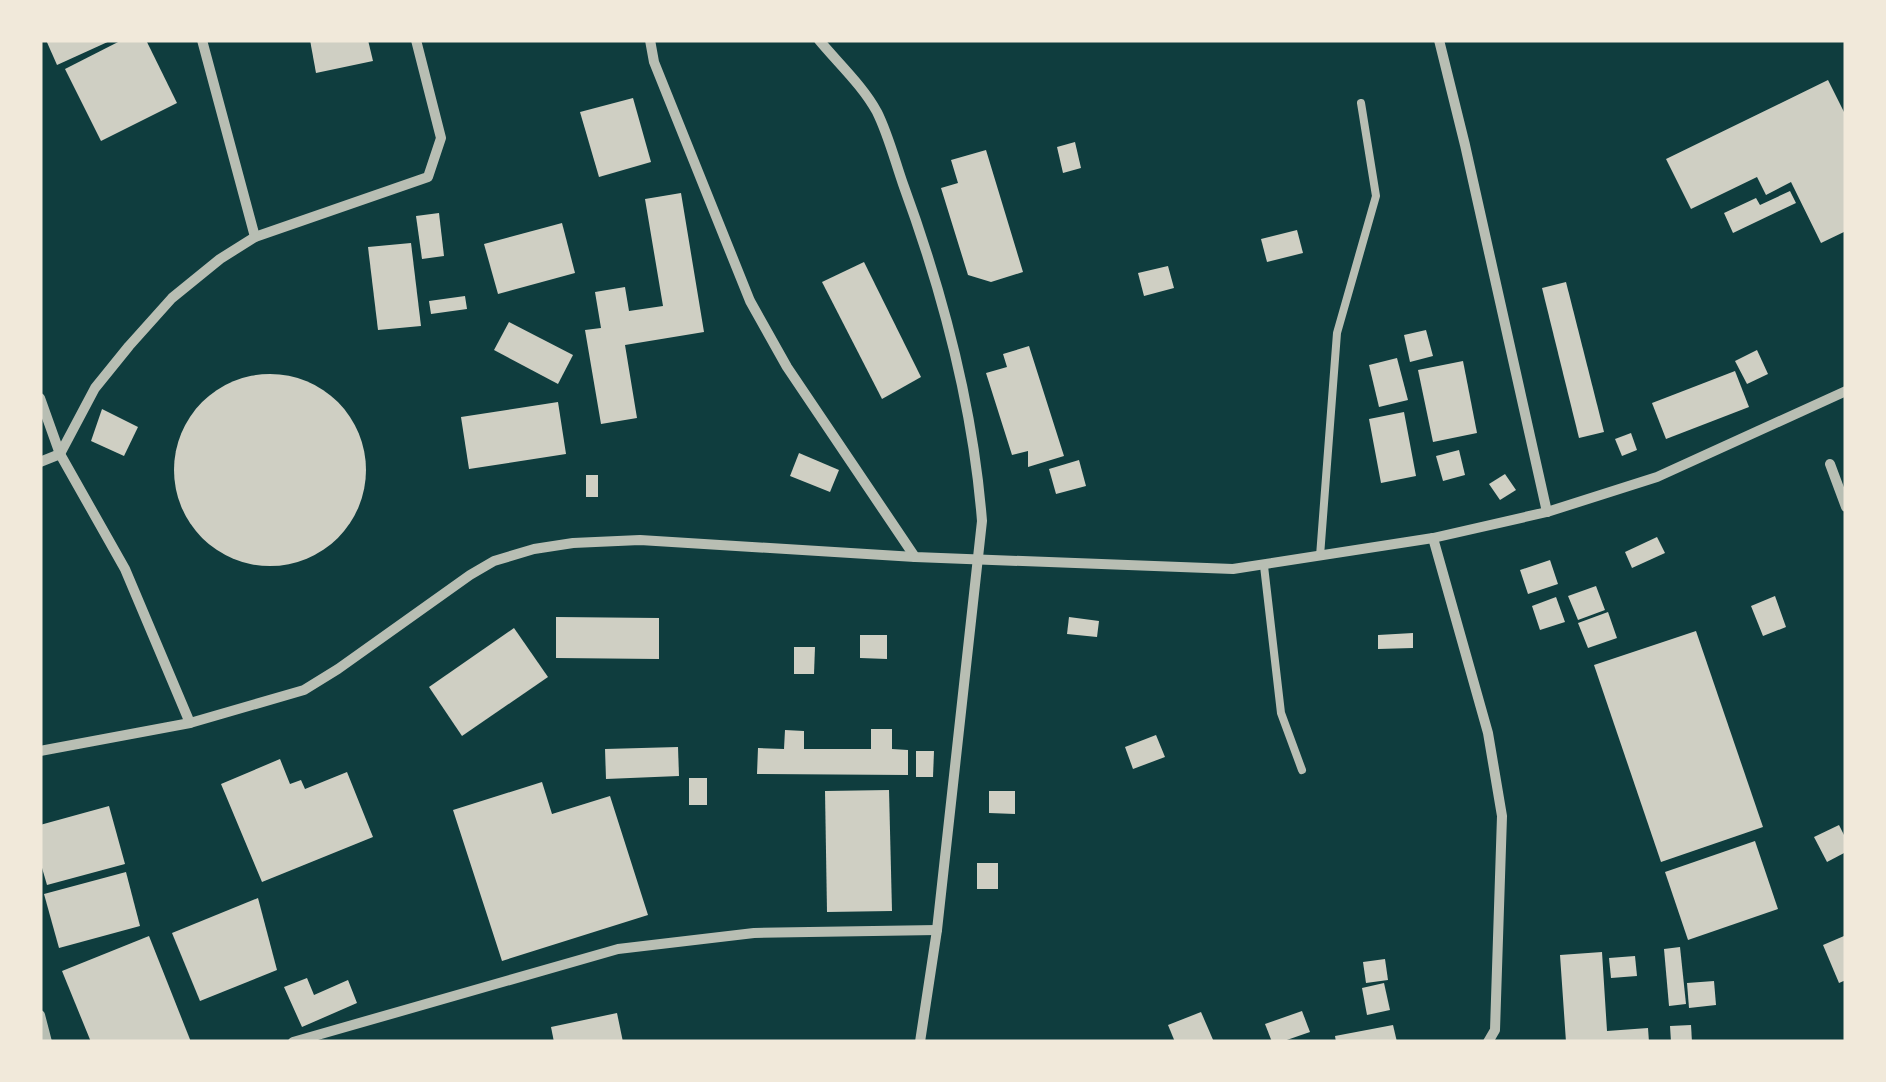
<svg xmlns="http://www.w3.org/2000/svg" width="1886" height="1082" font-family="'Alegreya Sans',sans-serif">
<style>
.building{fill:#cfcfc3}
.lines{fill:none;stroke-linecap:round;stroke-linejoin:round}
.service{stroke:#b8beb3;stroke-width:8}
.minor{stroke:#b8beb3;stroke-width:10}
</style>
<rect width="100%" height="100%" fill="#0f3d3e"/>
<!-- building -->
<g class="building">
<polygon points="46,40 112,40 57,65"/>
<polygon points="122,40 146,40 177,103 101,141 65,69"/>
<polygon points="310,40 368,40 373,61 316,73"/>
<polygon points="1828,80 1846,116 1846,231 1821,243 1791,182 1766,195 1757,177 1691,209 1666,159"/>
<polygon points="633,98 651,162 599,177 580,112"/>
<polygon points="1075,142 1081,168 1063,173 1057,147"/>
<polygon points="986,150 1023,272 991,282 968,275 941,188 958,183 951,160"/>
<polygon points="1790,191 1796,203 1733,233 1724,213 1756,198 1760,205"/>
<polygon points="681,193 704,332 625,345 637,418 601,424 585,330 601,328 595,292 625,287 629,311 663,306 645,199"/>
<polygon points="439,213 444,256 422,259 416,216"/>
<polygon points="562,223 575,273 498,294 484,244"/>
<polygon points="1297,230 1303,253 1267,262 1261,239"/>
<polygon points="411,243 421,326 378,330 368,247"/>
<polygon points="864,262 921,377 882,399 822,282"/>
<polygon points="1168,266 1174,288 1144,296 1138,273"/>
<polygon points="1566,282 1604,432 1579,438 1542,288"/>
<polygon points="465,296 467,309 431,314 429,301"/>
<polygon points="509,322 573,355 558,384 494,350"/>
<polygon points="1426,330 1433,356 1410,362 1404,335"/>
<polygon points="1029,346 1064,456 1028,467 1028,451 1012,455 986,373 1007,367 1003,354"/>
<polygon points="1757,350 1768,374 1747,384 1735,361"/>
<polygon points="1397,358 1408,400 1379,407 1369,365"/>
<polygon points="1463,361 1477,433 1433,442 1418,370"/>
<polygon points="1735,371 1749,407 1666,439 1652,403"/>
<circle cx="270" cy="470" r="96"/>
<polygon points="558,402 566,454 469,469 461,417"/>
<polygon points="102,409 138,427 124,456 91,441"/>
<polygon points="1404,412 1416,476 1381,483 1369,419"/>
<polygon points="1631,433 1637,450 1622,456 1615,439"/>
<polygon points="1459,450 1465,475 1443,481 1436,456"/>
<polygon points="799,453 839,470 830,492 790,476"/>
<polygon points="1079,460 1086,486 1056,494 1049,469"/>
<polygon points="1505,474 1516,490 1500,500 1489,484"/>
<rect x="586" y="475" width="12" height="22"/>
<polygon points="1657,537 1665,553 1632,568 1625,552"/>
<polygon points="1550,560 1558,584 1528,594 1520,570"/>
<polygon points="1596,586 1605,610 1578,620 1568,596"/>
<polygon points="1775,596 1786,627 1763,636 1751,606"/>
<polygon points="1556,597 1565,622 1540,630 1532,606"/>
<polygon points="1608,612 1617,638 1588,648 1578,623"/>
<polygon points="556,617 659,618 659,659 556,658"/>
<polygon points="1069,617 1099,621 1097,637 1067,634"/>
<polygon points="514,628 548,677 462,736 429,687"/>
<polygon points="1696,631 1763,827 1661,862 1594,665"/>
<polygon points="1413,633 1413,648 1378,649 1378,635"/>
<polygon points="860,635 887,635 887,659 860,658"/>
<polygon points="794,647 815,647 814,674 794,674"/>
<polygon points="871,729 892,729 892,749 908,750 908,775 757,774 758,748 784,749 785,730 804,731 804,749 871,749"/>
<polygon points="1156,735 1165,757 1133,769 1125,747"/>
<polygon points="678,747 679,776 606,779 605,749"/>
<polygon points="916,751 934,751 933,777 916,777"/>
<polygon points="280,759 290,784 301,780 305,789 347,772 373,837 262,882 221,784"/>
<rect x="689" y="778" width="18" height="27"/>
<polygon points="542,782 552,814 610,796 648,915 502,961 453,810"/>
<polygon points="889,790 892,911 827,912 825,791"/>
<polygon points="989,791 1015,791 1015,814 989,813"/>
<polygon points="109,806 125,864 47,885 40,861 40,825"/>
<polygon points="1839,825 1846,839 1846,852 1827,862 1814,837"/>
<polygon points="1755,841 1778,909 1688,940 1665,872"/>
<rect x="977" y="863" width="21" height="26"/>
<polygon points="126,872 140,926 59,948 44,894"/>
<polygon points="258,898 277,970 200,1001 172,933"/>
<polygon points="149,936 191,1042 91,1042 62,971"/>
<polygon points="1844,936 1846,980 1839,983 1823,945"/>
<polygon points="1680,947 1686,1004 1669,1006 1664,949"/>
<polygon points="1602,952 1607,1031 1648,1028 1649,1042 1566,1042 1560,955"/>
<polygon points="1635,956 1637,976 1611,978 1609,958"/>
<polygon points="1385,959 1388,980 1366,983 1363,962"/>
<polygon points="307,978 314,995 348,980 357,1003 302,1027 284,987"/>
<polygon points="1714,981 1716,1005 1689,1008 1687,983"/>
<polygon points="1384,983 1390,1010 1367,1015 1362,988"/>
<polygon points="1302,1011 1310,1032 1281,1042 1272,1042 1265,1024"/>
<polygon points="1201,1012 1214,1042 1175,1042 1168,1025"/>
<polygon points="617,1013 623,1042 554,1042 551,1027"/>
<polygon points="1393,1025 1397,1042 1336,1042 1335,1036"/>
<polygon points="1691,1025 1692,1042 1671,1042 1670,1026"/>
</g>
<g class="lines">
<!-- service -->
<g class="service">
<polyline points="1320,556 1337,333 1376,196 1361,103"/>
<polyline points="1264,566 1281,713 1302,770"/>
</g>
<!-- minor -->
<g class="minor">
<polyline points="202,40 255,237"/>
<polyline points="650,40 654,62 750,301 787,367 915,557"/>
<path d="M819,40C838,63 863,86 877,112C888,134 895,161 903,184C943,293 973,406 982,521L937,930L920,1042"/>
<polyline points="1439,40 1465,145 1547,512"/>
<polyline points="40,398 60,454 125,569 190,723"/>
<polyline points="40,462 60,454 95,388 129,346 172,298 220,259 255,237 428,177 441,138 416,40"/>
<polyline points="1830,464 1846,507"/>
<polyline points="1433,538 1488,733 1502,816 1495,1030 1488,1042"/>
<polyline points="40,751 190,723 304,690 338,669 470,575 494,561 534,549 573,543 640,540 915,557 1233,569 1433,538 1547,512 1657,477 1846,391"/>
<polyline points="40,1015 47,1042"/>
<polyline points="293,1042 618,949 754,933 937,930"/>
</g>
</g>
<!-- border -->
<rect width="1886" height="1082" fill="none" stroke="#f1e9da" stroke-width="85"/>
</svg>
